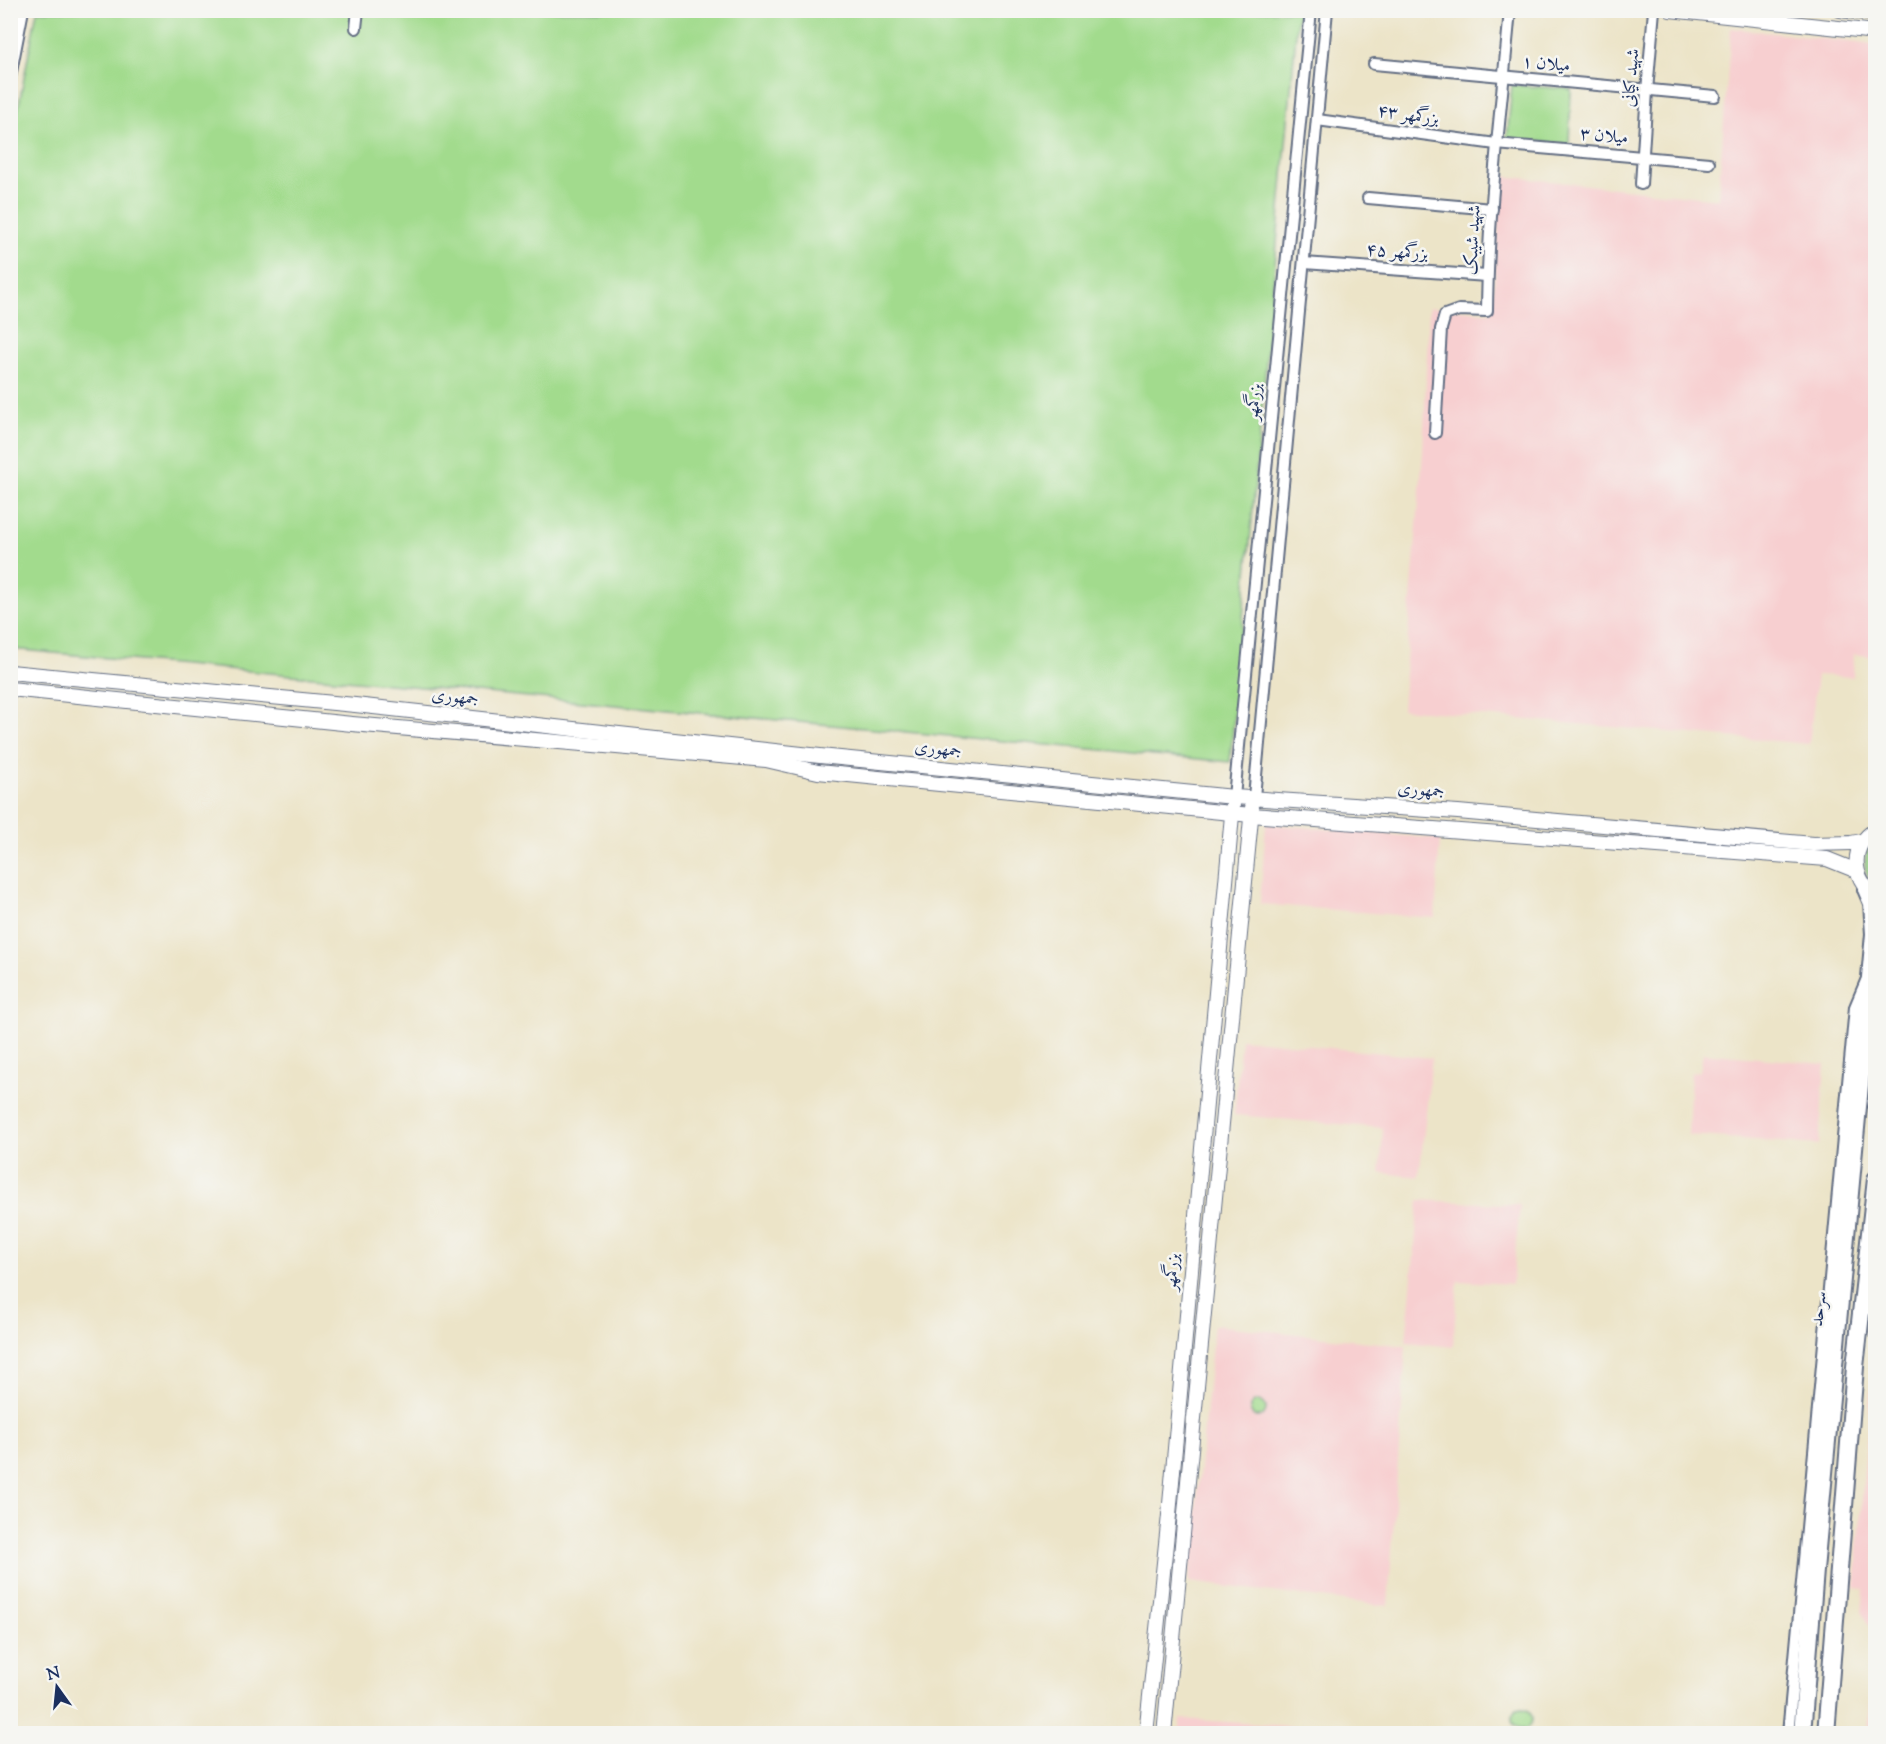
<svg xmlns="http://www.w3.org/2000/svg" width="1886" height="1744" font-family="'Sorts Mill Goudy',Amiri,serif">
<style>
.built{fill:#f7cfd0}
.green{fill:#a2db8d;stroke:#5e8576;stroke-width:1.5}
.lines{fill:none;stroke-linecap:round;stroke-linejoin:round}
.minor-casing{stroke:#646e83;stroke-width:14}
.major-casing{stroke:#646e83;stroke-width:16}
.highway-casing{stroke:#646e83;stroke-width:20}
.minor{stroke:#fff;stroke-width:10}
.major{stroke:#fff;stroke-width:14}
.highway{stroke:#fff;stroke-width:16}
.labels{text-anchor:middle;dominant-baseline:central;stroke-width:5;stroke-linejoin:round;paint-order:stroke}
.street-label{font-size:18px;fill:#1b2f5e;stroke:#f6f6f2}
</style>
<rect width="100%" height="100%" fill="#f6f6f2"/>
<filter id="ink" filterUnits="userSpaceOnUse"><feTurbulence type="fractalNoise" baseFrequency=".0167" numOctaves="2"/><feDisplacementMap in="SourceGraphic" scale="12" xChannelSelector="R" yChannelSelector="G"/><feConvolveMatrix kernelMatrix="1 2 1 2 8 2 1 2 1" color-interpolation-filters="sRGB"/></filter>
<filter id="wash" filterUnits="userSpaceOnUse"><feTurbulence type="fractalNoise" baseFrequency=".008" numOctaves="4" result="noise"/><feDisplacementMap in="SourceGraphic" scale="24" xChannelSelector="R" yChannelSelector="G"/><feGaussianBlur stdDeviation="1.35" result="paint"/><feColorMatrix in="noise" values="0 0 0 0 0 0 0 0 0 0 0 0 0 0 0 0 0 1.4 0 .05"/><feComposite in="paint" operator="in"/></filter>
<g filter="url(#wash)">
<rect width="100%" height="100%" fill="#ece4c8"/>
<!-- built -->
<g class="built">
<polygon points="1731,28 1875,45 1875,657 1854,654 1853,677 1817,675 1809,744 1402,709 1423,452 1429,307 1492,313 1502,176 1718,199"/>
<polygon points="1266,824 1440,839 1435,918 1260,904"/>
<polygon points="1241,1039 1432,1058 1419,1177 1380,1173 1383,1128 1234,1115"/>
<polygon points="1703,1053 1825,1064 1819,1145 1688,1135 1691,1072 1700,1071"/>
<polygon points="1419,1200 1520,1205 1512,1284 1458,1281 1453,1347 1406,1342"/>
<polygon points="1214,1325 1406,1346 1388,1606 1189,1582"/>
<polygon points="1875,1334 1875,1633 1862,1612 1864,1589 1855,1588"/>
<polygon points="1875,1648 1875,1733 1868,1733"/>
<polygon points="1181,1719 1380,1732 1395,1733 1179,1733"/>
</g>
<!-- green -->
<g class="green">
<polygon points="37,11 1298,11 1230,762 11,649 10,150"/>
<polygon points="1512,85 1571,89 1569,144 1507,139"/>
<path d="M1875,840V886C1862,873 1862,853 1875,840Z"/>
<circle cx="1258" cy="1409" r="8"/>
<circle cx="1522" cy="1719" r="10"/>
</g>
</g>
<g filter="url(#ink)">
<g class="lines">
<!-- minor casing -->
<g class="minor-casing">
<g id="minor">
<polyline points="356,28 358,10"/>
<polyline points="1374,64 1715,96"/>
<polyline points="10,77 23,10"/>
<polyline points="1317,120 1496,144 1709,163"/>
<polyline points="1641,184 1647,91 1654,10"/>
<polyline points="1368,198 1492,209"/>
<polyline points="1304,263 1487,276"/>
<path d="M1435,433L1441,329L1445,315L1459,310L1487,311C1488,210 1501,111 1510,10"/>
<polyline points="1234,797 1311,10"/>
<polyline points="1254,797 1327,10"/>
<polyline points="1788,1734 1855,1007 1866,981"/>
</g>
</g>
<!-- major casing -->
<g class="major-casing">
<g id="major">
<polyline points="1670,10 1876,32"/>
<polyline points="1840,10 1876,14"/>
<polyline points="10,672 355,705 820,756 1234,797 1458,812 1813,844 1851,843 1862,841"/>
<polyline points="10,689 352,724 766,760 818,772 1251,815 1827,859 1857,871"/>
<path d="M1874,895C1851,876 1850,846 1876,829"/>
<polyline points="1146,1734 1169,1515 1233,804"/>
<polyline points="1164,1734 1252,808"/>
</g>
</g>
<!-- highway casing -->
<g class="highway-casing">
<g id="highway">
<polyline points="1802,1734 1815,1570 1874,934 1872,903 1866,889"/>
<polyline points="1826,1734 1855,1367 1876,1179"/>
</g>
</g>
<!-- minor -->
<use href="#minor" class="minor"/>
<!-- major -->
<use href="#major" class="major"/>
<!-- highway -->
<use href="#highway" class="highway"/>
</g>
</g>
<g class="labels">
<!-- street labels -->
<g class="street-label">
<text transform="translate(1546 65) rotate(5)">میلان ۱</text>
<text transform="translate(1632 78) rotate(-85)">شهید کیانی</text>
<text transform="translate(1408 116) rotate(8)">بزرگمهر ۴۳</text>
<text transform="translate(1604 137) rotate(5)">میلان ۳</text>
<text transform="translate(1474 240) rotate(-87)">شهید شیبک</text>
<text transform="translate(1397 253) rotate(4)">بزرگمهر ۴۵</text>
<text transform="translate(1255 402) rotate(-84)">بزرگمهر</text>
<text transform="translate(455 698) rotate(6)">جمهوری</text>
<text transform="translate(938 750) rotate(6)">جمهوری</text>
<text transform="translate(1421 791) rotate(4)">جمهوری</text>
<text transform="translate(1173 1272) rotate(-85)">بزرگمهر</text>
<text transform="translate(1820 1309) rotate(-84)">سرحد</text>
</g>
</g>
<!-- margin -->
<rect width="1886" height="1744" fill="none" stroke="#f6f6f2" stroke-width="36"/>
<!-- north arrow -->
<g transform="translate(57 1687) rotate(345)" stroke="#f6f6f2" stroke-width="4.5" paint-order="stroke">
<path d="M0-4.5L10 22L0 15L-10 22Z" fill="#1b2f5e"/>
<text y="-9" font-size="16" font-weight="bold" text-anchor="middle" fill="#1b2f5e">N</text>
</g>
</svg>
